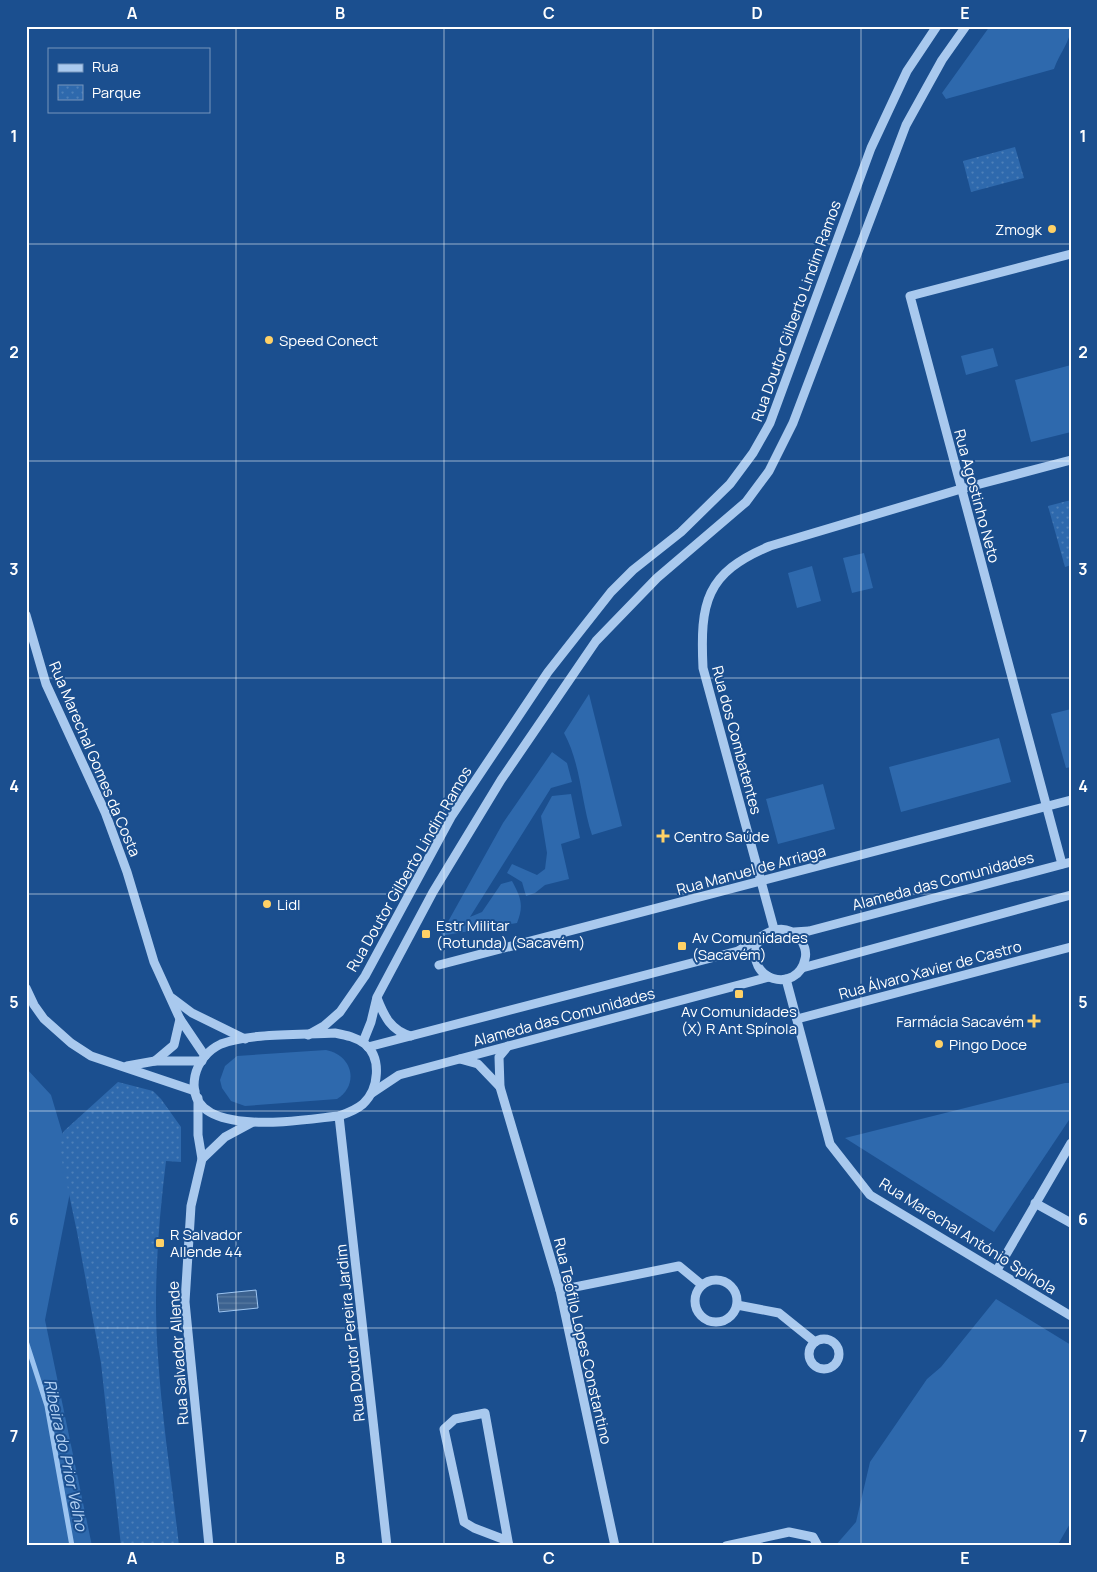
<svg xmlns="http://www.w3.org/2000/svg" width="1097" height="1572" font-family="Manrope,sans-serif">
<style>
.grass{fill:#2e69ad}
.park{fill:url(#park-dots)}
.water{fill:url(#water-rules);stroke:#9cc4f0}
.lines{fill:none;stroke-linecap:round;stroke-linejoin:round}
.stream{stroke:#9cc4f0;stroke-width:5}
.minor{stroke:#a9c9ee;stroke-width:9}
.grid{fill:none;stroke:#fff;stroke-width:1;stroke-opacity:0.55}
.poi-dot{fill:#ffd166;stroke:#1b4f8f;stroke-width:2}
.labels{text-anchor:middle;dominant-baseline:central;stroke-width:4;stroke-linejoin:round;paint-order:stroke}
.poi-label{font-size:15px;fill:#fff;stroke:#1b4f8f;text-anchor:start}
.street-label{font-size:15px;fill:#fff;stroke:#1b4f8f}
.water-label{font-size:16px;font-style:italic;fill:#b5d3f5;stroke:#1b4f8f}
.neatline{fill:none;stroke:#fff;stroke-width:2}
.grid-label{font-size:16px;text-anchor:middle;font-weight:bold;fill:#fff}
</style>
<defs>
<pattern id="park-dots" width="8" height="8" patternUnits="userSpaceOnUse" patternTransform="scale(1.25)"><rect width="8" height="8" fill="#2e69ad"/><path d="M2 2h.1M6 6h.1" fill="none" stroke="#4d80b9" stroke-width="1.8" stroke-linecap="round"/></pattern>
<pattern id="water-rules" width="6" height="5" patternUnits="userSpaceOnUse" patternTransform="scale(1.25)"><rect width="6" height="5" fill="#3c6290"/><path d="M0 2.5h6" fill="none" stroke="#597aa1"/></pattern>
</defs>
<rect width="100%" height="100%" fill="#1b4f8f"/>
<!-- grass -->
<g class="grass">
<path d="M990,26H1071C1071,41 1059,54 1054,69L946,99L942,93Z"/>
<polygon points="993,348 998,366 966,375 961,356"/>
<polygon points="1071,365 1071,432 1031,442 1015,380"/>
<polygon points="864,553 873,588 852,593 843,558"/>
<polygon points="812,566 821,601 797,608 788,573"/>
<path d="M589,694L622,826L592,835C581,802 581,764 564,733Z"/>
<polygon points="1071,709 1071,767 1066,768 1051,714"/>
<polygon points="999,738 1011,782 901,812 889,767"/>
<path d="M552,752L567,763L572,782L551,788L470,917L482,912L501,884L512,881C521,898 524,905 517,923L440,936L503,823Z"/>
<polygon points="823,784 835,829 778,844 766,799"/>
<polygon points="571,794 580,838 561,844 569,879 545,885 535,893 526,896 522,882 507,873 512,864 537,875 545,869 547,853 541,816 552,796"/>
<path d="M326,1050C352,1055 360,1084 337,1099L245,1106L231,1101L222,1088L220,1080L225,1066L237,1056Z"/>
<polygon points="26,1068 51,1095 74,1172 45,1320 92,1546 26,1546"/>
<polygon points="1065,1083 1071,1083 1071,1117 994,1232 845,1138"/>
<polygon points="996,1299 1071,1345 1071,1522 1057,1546 835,1546 856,1522 870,1462 927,1379 941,1367"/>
</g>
<!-- park -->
<g class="park">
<polygon points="1015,147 1024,178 971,192 963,161"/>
<polygon points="1071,500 1071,565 1065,567 1048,506"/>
<path d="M118,1082L153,1091L161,1099L181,1127V1162L166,1161C158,1226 153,1292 158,1357C162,1420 172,1483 179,1546H121L101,1363L77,1232L58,1142L64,1131Z"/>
</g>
<!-- water -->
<polygon class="water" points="256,1290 258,1308 219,1312 217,1294"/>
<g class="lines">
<!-- stream -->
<polyline class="stream" points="26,1341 47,1406 72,1546"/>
<!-- minor -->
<g class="minor">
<polyline points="26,615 46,684 105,812 127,872 154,962 180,1019 205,1056"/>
<polyline points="1062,864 910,296 1071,254"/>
<path d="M774,929L703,668C700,603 705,573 770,546L961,489L1071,460"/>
<polyline points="794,932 809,931 1071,862"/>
<polyline points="439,965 1071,800"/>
<polyline points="802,968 1071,895"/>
<polyline points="786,979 830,1144 870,1195 1071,1316"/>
<polyline points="26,988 34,1005 44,1019 71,1043 91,1056 195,1091"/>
<polyline points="172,998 192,1013 245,1039"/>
<path d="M377,998C384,1016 391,1031 411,1036"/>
<polyline points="797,1019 1071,947"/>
<path d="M335,1033C345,1035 356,1037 365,1044C382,1058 379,1089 363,1104C356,1110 348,1113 339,1116C305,1119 182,1142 195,1076C198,1062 208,1050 221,1044C248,1033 304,1035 335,1033Z"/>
<polyline points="308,1035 324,1026 340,1012 365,976 451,817 548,672 611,592 633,570 681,532 730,484 753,453 770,423 871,148 907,71 937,26"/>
<polyline points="363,1042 371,1022 377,997 433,892 501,780 596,641 657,578 746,502 769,471 793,423 906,125 942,60 966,26"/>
<polyline points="508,1046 499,1057 500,1087 560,1290 615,1546"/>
<path d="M368,1047L738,951C757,941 779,916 799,938C804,943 807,952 805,959C798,994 743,982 758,941"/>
<polyline points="460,1059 478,1064 500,1087"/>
<polyline points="155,1061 174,1045 180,1019"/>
<polyline points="127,1066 155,1061 202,1061"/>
<polyline points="372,1093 399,1075 769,977"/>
<polyline points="198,1098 198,1135 202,1159 191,1206 185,1302 209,1546"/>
<polyline points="339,1116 387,1546"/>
<polyline points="202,1159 225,1137 251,1123"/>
<polyline points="1035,1203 1071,1223"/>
<polyline points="997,1270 1071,1143"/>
<circle cx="716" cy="1301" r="21"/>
<polyline points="560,1290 679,1266 702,1285"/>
<polyline points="737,1305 779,1313 815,1342"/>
<circle cx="824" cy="1354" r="15"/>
<polyline points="508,1541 474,1528 464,1522 444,1429 455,1419 485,1413 508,1541 509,1546"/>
<polyline points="726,1546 789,1532 813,1537 818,1546"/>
</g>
</g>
<!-- grid -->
<path class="grid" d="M236,26V1546M444,26V1546M653,26V1546M861,26V1546M26,244H1071M26,461H1071M26,678H1071M26,894H1071M26,1111H1071M26,1328H1071"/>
<!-- markers -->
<g class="poi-dot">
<circle cx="1052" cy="229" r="5"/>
<circle cx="269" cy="340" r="5"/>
<path d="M660.5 828.5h5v5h5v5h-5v5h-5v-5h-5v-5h5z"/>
<circle cx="267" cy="904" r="5"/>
<rect x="421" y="929" width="10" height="10" rx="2.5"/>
<rect x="677" y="941" width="10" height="10" rx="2.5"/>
<rect x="734" y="989" width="10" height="10" rx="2.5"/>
<path d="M1031.5 1013.5h5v5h5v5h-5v5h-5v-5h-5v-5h5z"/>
<circle cx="939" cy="1044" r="5"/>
<rect x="155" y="1238" width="10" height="10" rx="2.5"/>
</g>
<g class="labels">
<!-- poi labels -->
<g class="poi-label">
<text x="1042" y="229" text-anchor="end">Zmogk</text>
<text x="279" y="340">Speed Conect</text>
<text x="674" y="836">Centro Saúde</text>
<text x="277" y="904">Lidl</text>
<text x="436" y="925">Estr Militar<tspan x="436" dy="17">(Rotunda) (Sacavém)</tspan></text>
<text x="692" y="937">Av Comunidades<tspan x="692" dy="17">(Sacavém)</tspan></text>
<text x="739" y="1011" text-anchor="middle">Av Comunidades<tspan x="739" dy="17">(X) R Ant Spínola</tspan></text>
<text x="1024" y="1021" text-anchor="end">Farmácia Sacavém</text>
<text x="949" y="1044">Pingo Doce</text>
<text x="170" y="1234">R Salvador<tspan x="170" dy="17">Allende 44</tspan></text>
</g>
<!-- street labels -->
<g class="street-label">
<text transform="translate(796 311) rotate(-70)">Rua Doutor Gilberto Lindim Ramos</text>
<text transform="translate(977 496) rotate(75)">Rua Agostinho Neto</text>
<text transform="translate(737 740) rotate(75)">Rua dos Combatentes</text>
<text transform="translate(95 759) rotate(67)">Rua Marechal Gomes da Costa</text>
<text transform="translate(409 869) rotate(-60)">Rua Doutor Gilberto Lindim Ramos</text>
<text transform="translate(751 870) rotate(-15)">Rua Manuel de Arriaga</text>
<text transform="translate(943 881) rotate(-15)">Alameda das Comunidades</text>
<text transform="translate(930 970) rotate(-15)">Rua Álvaro Xavier de Castro</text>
<text transform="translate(564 1017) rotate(-15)">Alameda das Comunidades</text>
<text transform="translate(968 1236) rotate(32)">Rua Marechal António Spínola</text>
<text transform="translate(350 1333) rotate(-96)">Rua Doutor Pereira Jardim</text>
<text transform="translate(583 1341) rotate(77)">Rua Teófilo Lopes Constantino</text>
<text transform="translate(178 1353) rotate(-94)">Rua Salvador Allende</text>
</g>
<!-- water labels -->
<g class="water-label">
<text transform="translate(66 1455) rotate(78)">Ribeira do Prior Velho</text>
</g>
</g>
<!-- border -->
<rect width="1097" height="1572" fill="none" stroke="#1b4f8f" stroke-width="55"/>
<!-- legend -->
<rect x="48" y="48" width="162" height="65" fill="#1b4f8f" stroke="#7695bc"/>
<rect x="58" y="64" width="25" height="8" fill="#a9c9ee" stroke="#7695bc"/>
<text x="92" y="72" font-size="15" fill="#ffffff">Rua</text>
<rect x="58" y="85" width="25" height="15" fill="url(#park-dots)" stroke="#7695bc"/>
<text x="92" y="98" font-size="15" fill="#ffffff">Parque</text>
<rect x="28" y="28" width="1042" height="1516" class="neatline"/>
<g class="grid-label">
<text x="132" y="19">A</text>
<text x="340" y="19">B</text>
<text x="549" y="19">C</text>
<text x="757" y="19">D</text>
<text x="965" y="19">E</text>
<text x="14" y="142">1</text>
<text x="1083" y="142">1</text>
<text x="14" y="358">2</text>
<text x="1083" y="358">2</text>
<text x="14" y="575">3</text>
<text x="1083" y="575">3</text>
<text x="14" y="792">4</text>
<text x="1083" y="792">4</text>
<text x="14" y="1008">5</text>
<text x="1083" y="1008">5</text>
<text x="14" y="1225">6</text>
<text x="1083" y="1225">6</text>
<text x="14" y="1442">7</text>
<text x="1083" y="1442">7</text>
<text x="132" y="1564">A</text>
<text x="340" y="1564">B</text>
<text x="549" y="1564">C</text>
<text x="757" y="1564">D</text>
<text x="965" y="1564">E</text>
</g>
</svg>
